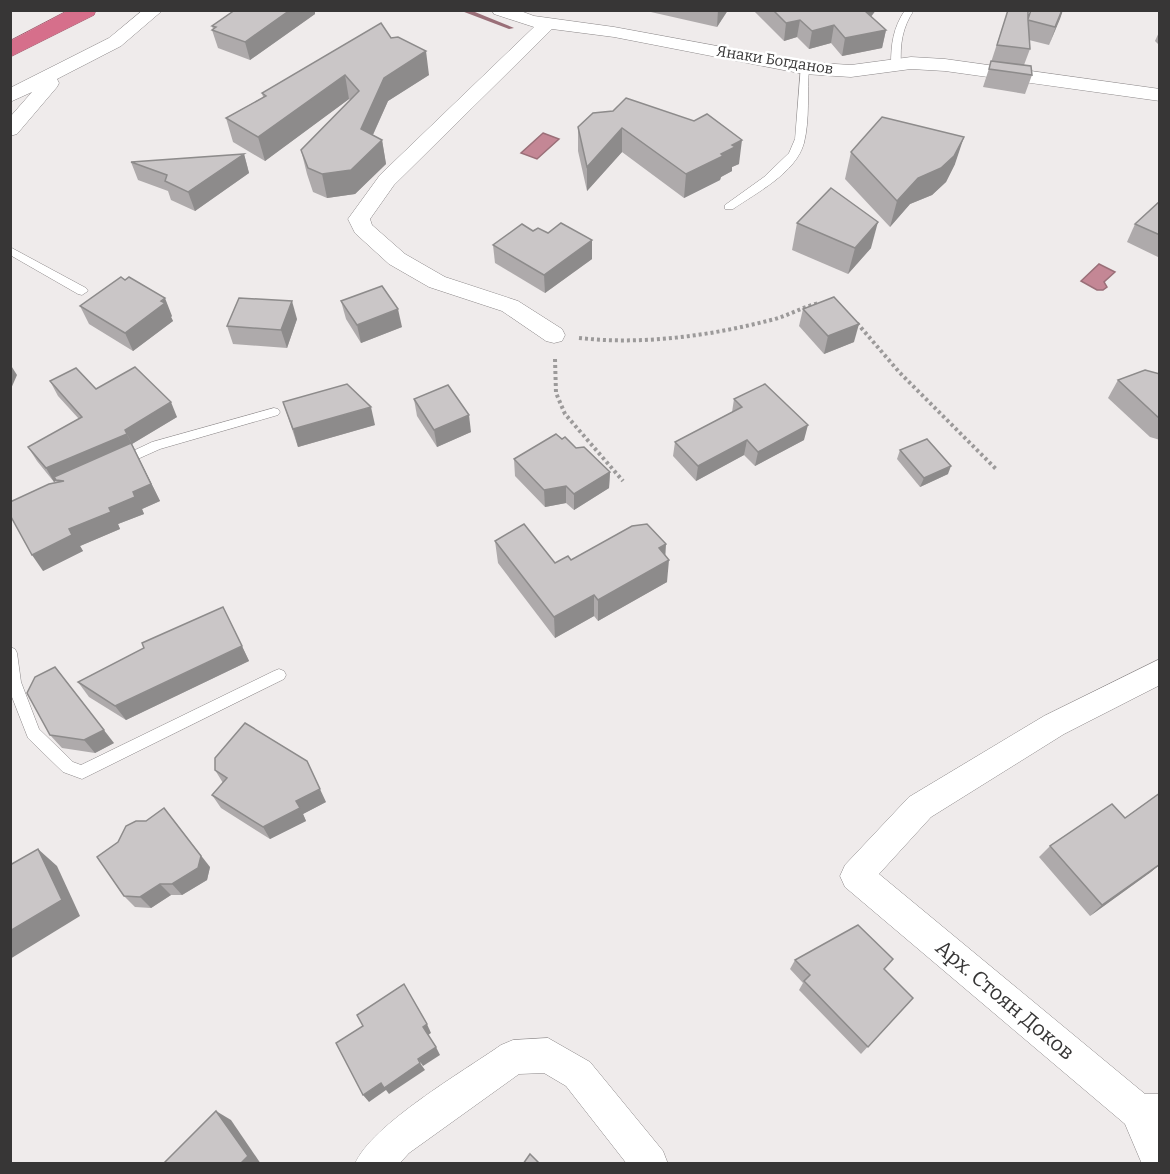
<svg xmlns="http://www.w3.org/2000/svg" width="1170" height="1174" font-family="Bitter,serif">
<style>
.water{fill:#c48795;stroke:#9a6f78;stroke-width:1.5}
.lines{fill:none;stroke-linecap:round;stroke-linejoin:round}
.stream{fill:#9a6f78;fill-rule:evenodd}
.lane-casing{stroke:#8b8788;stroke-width:1}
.street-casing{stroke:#8b8788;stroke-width:1}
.highway-casing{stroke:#9e5b6d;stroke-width:1}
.path{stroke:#9c9a9a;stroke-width:4;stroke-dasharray:3 3;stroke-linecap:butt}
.lane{fill:#fff;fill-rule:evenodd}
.street{fill:#fff;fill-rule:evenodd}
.highway{fill:#d66f8b;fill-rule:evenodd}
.wall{fill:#aeaaab}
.shaded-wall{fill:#8d8b8b}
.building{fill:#cac6c7;stroke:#8d8b8b;stroke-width:1.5}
.labels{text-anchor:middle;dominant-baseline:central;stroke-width:5;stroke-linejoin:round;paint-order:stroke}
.far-street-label{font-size:15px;fill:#373636;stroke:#fff}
.near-street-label{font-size:21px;fill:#373636;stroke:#fff}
</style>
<rect width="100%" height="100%" fill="#efebeb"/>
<!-- water -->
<g class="water">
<polygon points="543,133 559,139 537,159 521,153"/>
<polygon points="1099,264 1115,272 1104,282 1107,287 1103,290 1097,290 1081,281"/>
</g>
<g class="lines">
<!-- stream -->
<polygon class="stream" points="459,10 470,10 514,28 509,29"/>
<!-- lane casing -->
<g class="lane-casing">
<g id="lane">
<path d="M905,10H914C902,28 900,44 901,65L896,68L891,65C891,44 893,28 905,10Z"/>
<path d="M801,66L809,68C807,92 810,119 804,143C796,173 756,193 733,209H725V205L764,177L789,153L795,139Z"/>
<polygon points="10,247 86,288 88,291 82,295 78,294 10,255"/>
<polygon points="274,408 278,409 280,412 278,415 160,449 122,466 116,461 118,458 152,442"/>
<polygon points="10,647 15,649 17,653 21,682 39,729 73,762 81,765 274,671 279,669 284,671 286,675 284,679 82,779 63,772 28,738 10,692"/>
</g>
</g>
<!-- street casing -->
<g class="street-casing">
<g id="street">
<polygon points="143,10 163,10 121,46 57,79 59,83 57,87 17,134 10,136 10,117 32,92 10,102 10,88 109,38"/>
<polygon points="492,10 518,10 534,16 614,27 804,62 851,65 911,57 945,59 1160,89 1160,101 945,71 911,69 851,77 804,74 614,37 552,29 394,185 370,219 372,225 405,254 445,277 518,301 562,329 565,335 562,341 554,343 546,341 502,311 429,287 389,264 355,233 348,219 380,175 534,27 494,14"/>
<polygon points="1160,659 1160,685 1064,734 931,817 879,874 1145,1094 1160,1094 1160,1164 1142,1164 1125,1124 845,887 840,876 845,865 909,797 1044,716"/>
<path d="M548,1038L590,1062L663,1151L668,1164H627L566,1086L544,1073L519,1074L409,1153L399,1164H355C371,1125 464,1071 501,1045L513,1040Z"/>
</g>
</g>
<!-- highway casing -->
<g class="highway-casing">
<polygon id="highway" points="69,10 96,10 94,15 10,57 10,41"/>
</g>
<!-- path -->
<g class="path">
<polyline points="857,323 900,373 997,470"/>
<path d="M579,338C643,345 709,336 771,320C788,316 802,307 819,303"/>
<polyline points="555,359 556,393 565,414 623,481"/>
</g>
<!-- lane -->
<use href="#lane" class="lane"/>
<!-- street -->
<use href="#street" class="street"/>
<!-- highway -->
<use href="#highway" class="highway"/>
</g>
<!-- wall -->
<g class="wall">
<polygon points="235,10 315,10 315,14 250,60 218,48 212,30 213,29 212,26"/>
<polygon points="642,10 728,10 717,27"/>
<polygon points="753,10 876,10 871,17 886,30 882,48 842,56 831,43 809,49 797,37 784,41"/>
<polygon points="1008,10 1028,19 1031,10 1063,10 1049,45 1029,40 1030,49 1024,65 1032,75 1025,94 983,87"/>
<polygon points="1160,30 1160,46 1155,41"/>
<polygon points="391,38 429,75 388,101 373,135 382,140 386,164 355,194 327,198 313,192 307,174 301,150 350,100 349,99 265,161 233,142 226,118 263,97 262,93"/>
<polygon points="613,111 739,164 732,167 732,171 721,177 720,180 684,198 622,152 587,191 578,151 578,127"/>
<polygon points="851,152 955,164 946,182 932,195 910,204 890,227 845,179"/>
<polygon points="244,154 249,173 195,211 171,200 168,191 138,180 131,162"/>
<polygon points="1160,201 1160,258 1127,242 1135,224"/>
<polygon points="797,223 871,248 848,274 792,250"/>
<polygon points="533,231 592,259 545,293 495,263 493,245"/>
<polygon points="341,301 402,327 361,343 346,319"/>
<polygon points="80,306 172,316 171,317 173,321 133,351 89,324"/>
<polygon points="803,309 854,342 824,354 799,326"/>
<polygon points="297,319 287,348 233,344 227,326"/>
<polygon points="1160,374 1160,440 1150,437 1108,398 1118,380"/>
<polygon points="50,381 96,389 177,417 132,444 160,501 142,509 144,514 118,524 120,529 80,546 83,551 43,571 57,483 56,481 54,482 37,461 28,447 79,419 58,396"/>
<polygon points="414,399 471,432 437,447 417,416"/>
<polygon points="734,399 804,440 755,466 744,455 696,481 673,456 675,442 732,412"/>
<polygon points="283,402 375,425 298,447"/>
<polygon points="562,439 610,472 609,488 574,510 566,503 545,507 515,476 514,459"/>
<polygon points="900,450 948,474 920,487 897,459"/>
<polygon points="495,541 555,563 571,560 665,555 667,582 598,621 594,616 555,638 498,563"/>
<polygon points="223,607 249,661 126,720 89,697 78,682"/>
<polygon points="50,735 114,743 95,753 62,748"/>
<polygon points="215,770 326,802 303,814 306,821 270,839 221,808 212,795 223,783"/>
<polygon points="1160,793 1160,865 1090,916 1039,857 1050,846 1125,818"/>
<polygon points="210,867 207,880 182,895 171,895 151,908 135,907 124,896"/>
<polygon points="795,960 885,970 913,998 861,1054 799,990 803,983 790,969"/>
</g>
<!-- shaded-wall -->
<g class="shaded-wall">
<polygon points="290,10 315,10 315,14 250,60 245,42"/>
<polygon points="718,10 728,10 717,27"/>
<polygon points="866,10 876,10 861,29"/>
<polygon points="1062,10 1063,10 1060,19 1049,45"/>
<polygon points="800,20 797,37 784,41 786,23"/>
<polygon points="834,25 831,43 809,49 812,31"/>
<polygon points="886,30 882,48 842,56 845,38"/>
<polygon points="426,51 429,75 388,101 365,152 361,129 384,78"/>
<polygon points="345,75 349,99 265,161 258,137"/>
<polygon points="622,128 622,152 587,191 587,167"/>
<polygon points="964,137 955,164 946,182 932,195 910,204 890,227 897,201 918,178"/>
<polygon points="382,140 386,164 355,194 327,198 322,174"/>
<polygon points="742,140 739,164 732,167 732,171 721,177 720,180 684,198 686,174 732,145"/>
<polygon points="244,154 249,173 195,211 188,192"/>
<polygon points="878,222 871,248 848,274 855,248"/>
<polygon points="592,240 592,259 545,293 544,275"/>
<polygon points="165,298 172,316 171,317 173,321 133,351 125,333"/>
<polygon points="292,301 297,319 287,348 281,330"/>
<polygon points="398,309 402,327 361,343 357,325"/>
<polygon points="859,324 854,342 824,354 828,336"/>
<polygon points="10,364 17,375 10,391"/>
<polygon points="171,402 177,417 132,444 125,430"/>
<polygon points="371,407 375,425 298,447 293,429"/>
<polygon points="469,415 471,432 437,447 434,430"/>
<polygon points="808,425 804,440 755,466 758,452"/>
<polygon points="127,434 160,501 142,509 144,514 118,524 120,529 80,546 83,551 43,571 32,555 69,529 109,508 133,492 133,448 57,481 54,477 56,481 54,482 46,468"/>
<polygon points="747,440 744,455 696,481 698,466"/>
<polygon points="951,466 948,474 920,487 924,478"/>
<polygon points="610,472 609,488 574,510 574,494"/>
<polygon points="566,486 566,503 545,507 544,490"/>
<polygon points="666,544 665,562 669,560 667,582 598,621 598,600 659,548"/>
<polygon points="594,595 594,616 555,638 554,617"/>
<polygon points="242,646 249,661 126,720 115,706"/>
<polygon points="55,667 114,743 95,753 84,740"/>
<polygon points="307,761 326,802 303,814 306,821 270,839 263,827 296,801"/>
<polygon points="164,808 210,867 207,880 182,895 172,884"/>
<polygon points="38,849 57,866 80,916 10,959 10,931"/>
<polygon points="1160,864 1151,872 1090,916 1102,905"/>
<polygon points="160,884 171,895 151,908 140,897"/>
<polygon points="427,1024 431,1033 428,1035 423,1027"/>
<polygon points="436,1047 440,1055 423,1066 418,1059"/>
<polygon points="420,1063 425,1070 389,1094 386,1090 369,1102 363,1095 381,1083"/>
<polygon points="216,1111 231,1120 261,1164 240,1164"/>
</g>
<!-- building -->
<g class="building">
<polygon points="235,10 290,10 245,42 212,30 216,27 212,26"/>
<polygon points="773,10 866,10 865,11 886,30 845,38 834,25 812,31 800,20 786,23"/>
<polygon points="1008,10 1028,10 1028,19 1031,10 1062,10 1055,27 1028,20 1030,49 997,45"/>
<polygon points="381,23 391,38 398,37 426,51 384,78 361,129 382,140 351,170 322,174 308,168 301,150 359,91 345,75 258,137 226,118 266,96 262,93"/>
<polygon points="991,61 1031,66 1032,75 989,69"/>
<polygon points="626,98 694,121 707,114 742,140 732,145 735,147 721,154 723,156 686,174 622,128 587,167 578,127 593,113 613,111"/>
<polygon points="882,117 964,137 954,156 941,168 918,178 897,201 851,152"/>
<polygon points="244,154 188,192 165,181 167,175 131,162"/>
<polygon points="831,188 878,222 855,248 797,223"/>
<polygon points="1160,201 1160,235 1135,224"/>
<polygon points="561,223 592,240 544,275 493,245 522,224 533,231 538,228 548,233"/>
<polygon points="121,277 125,280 129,277 165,298 161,301 165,303 125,333 80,306"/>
<polygon points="382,286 398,309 357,325 341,301"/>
<polygon points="834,297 859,324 828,336 803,309"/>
<polygon points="239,298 292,301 281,330 227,326"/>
<polygon points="135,367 171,402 125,430 127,434 46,468 28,447 82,417 50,381 76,368 96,389"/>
<polygon points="1145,370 1160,374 1160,419 1118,380"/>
<polygon points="347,384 371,407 293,429 283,402"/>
<polygon points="765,384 808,425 758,452 747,440 698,466 675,442 742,407 734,399"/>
<polygon points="448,385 469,415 434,430 414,399"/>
<polygon points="556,434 562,439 565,437 576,448 584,447 610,472 574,494 566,486 544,490 514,459"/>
<polygon points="927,439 951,466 924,478 900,450"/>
<polygon points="131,443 151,484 133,492 135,497 109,508 111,512 69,529 72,535 32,555 10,515 10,502 49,484 64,481 56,480 54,477"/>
<polygon points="524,524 555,563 568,556 571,560 632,526 647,524 666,544 659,548 669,560 598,600 594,595 554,617 495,541"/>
<polygon points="223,607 242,646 115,706 78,682 144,648 142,643"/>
<polygon points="55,667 104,730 84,740 50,735 27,693 35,677"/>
<polygon points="245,723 307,761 320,789 296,801 300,808 263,827 212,795 227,778 215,770 215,758"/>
<polygon points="1160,793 1160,864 1102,905 1050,846 1112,804 1125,818"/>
<polygon points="164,808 201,856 198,868 172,884 160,884 140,897 124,896 97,857 118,842 126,826 136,821 146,821"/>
<polygon points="38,849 62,900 10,931 10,865"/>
<polygon points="858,925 893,959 884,969 913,998 868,1047 804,981 810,975 795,960"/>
<polygon points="404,984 427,1024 423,1027 436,1047 418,1059 420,1063 384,1088 381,1083 363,1095 336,1043 363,1026 357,1015"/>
<polygon points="216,1111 248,1156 240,1164 163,1164"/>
<polygon points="530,1154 540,1164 523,1164"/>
</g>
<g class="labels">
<!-- far-street labels -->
<g class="far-street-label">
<text transform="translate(775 60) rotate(9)">Янаки Богданов</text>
</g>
<!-- near-street labels -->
<g class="near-street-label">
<text transform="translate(1005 1000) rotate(40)">Арх. Стоян Доков</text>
</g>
</g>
<!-- border -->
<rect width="1170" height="1174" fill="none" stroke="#373636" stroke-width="24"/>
</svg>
